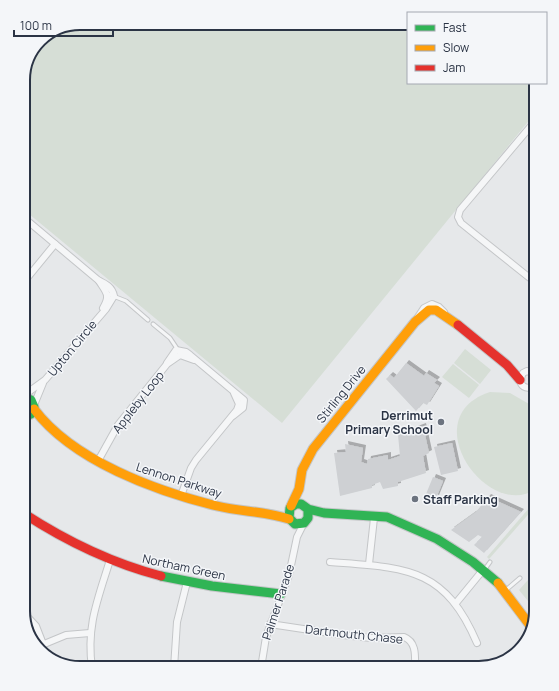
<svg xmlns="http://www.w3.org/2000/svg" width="559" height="691" font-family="Manrope,sans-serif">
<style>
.green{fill:#d6ded6}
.building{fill:#ced0d3;filter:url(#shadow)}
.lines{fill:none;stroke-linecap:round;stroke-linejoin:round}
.lane-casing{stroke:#c4c6c8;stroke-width:5}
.street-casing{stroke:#c4c6c8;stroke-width:8}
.fast-casing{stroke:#c4c6c8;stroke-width:11}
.slow-casing{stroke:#c4c6c8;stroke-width:11}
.jam-casing{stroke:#c4c6c8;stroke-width:11}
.lane{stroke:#f5f6f7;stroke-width:3}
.street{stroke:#f5f6f7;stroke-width:6}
.fast{stroke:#30b455;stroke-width:9}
.slow{stroke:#ff9f0a;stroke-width:9}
.jam{stroke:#e5322d;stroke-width:9}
.poi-dot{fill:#6c737f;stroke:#f4f6f9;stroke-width:1.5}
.labels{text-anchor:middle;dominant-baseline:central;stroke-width:3;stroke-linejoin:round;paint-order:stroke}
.street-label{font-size:12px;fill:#2b3445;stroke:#f4f6f9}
.poi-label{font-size:12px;font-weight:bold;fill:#2b3445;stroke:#f4f6f9;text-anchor:end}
.rim{fill:none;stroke:#2b3445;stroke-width:2}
</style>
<defs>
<filter id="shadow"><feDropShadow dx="3" dy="-3" stdDeviation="0" flood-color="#0004"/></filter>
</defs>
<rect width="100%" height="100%" fill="#e6e8ea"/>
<!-- green -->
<g class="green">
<polygon points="80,23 408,23 408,83 536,83 536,112 282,423 23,209 23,76 42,37"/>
<polygon points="465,349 491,370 480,384 454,363"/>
<polygon points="453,364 479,385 469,398 442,377"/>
<path d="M490,392L510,393L536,408V489C488,522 413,417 490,392Z"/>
<polygon points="536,500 536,512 533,509 489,559 487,557"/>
<polygon points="536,571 536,611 519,590"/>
</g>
<!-- building -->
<g class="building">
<polygon points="406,363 424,376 426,373 437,380 434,383 439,386 427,405 423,403 416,411 386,379 390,375 394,378"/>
<polygon points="423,426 429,453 423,456 426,473 398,482 398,486 383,489 380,482 372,485 372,488 340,496 334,453 346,452 345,444 363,448 361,462 367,464 368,459 388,455 388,460 400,456 398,435"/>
<polygon points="452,443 458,471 441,475 434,447"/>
<polygon points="433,477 443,481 436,498 426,494"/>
<polygon points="488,497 521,512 484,553 474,545 482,537 478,535 469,542 451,530 476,512"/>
</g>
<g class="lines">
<!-- lane casing -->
<g class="lane-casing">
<g id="lane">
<polyline points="108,294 126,301 148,320"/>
<polyline points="153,324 170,338 178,350"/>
<polyline points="485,569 490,562"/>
<polyline points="506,590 520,578"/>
</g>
</g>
<!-- street casing -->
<g class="street-casing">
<g id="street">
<polyline points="536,120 460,210 458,217 461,223 536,283"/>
<path d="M99,281C106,292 111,295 103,308"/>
<polyline points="23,283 55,244"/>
<polyline points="418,317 424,308 432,304 439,307 444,312"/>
<polyline points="167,363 176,350 186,352 190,355 244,400 243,408 233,416"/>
<path d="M536,378L532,373L527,371L523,373L520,380C521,386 525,389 532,387L536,381"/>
<path d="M23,396L45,380L106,309L114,296C112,287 106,284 98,280L23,217"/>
<polyline points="34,405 43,383"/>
<polyline points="98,461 118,425 167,364 180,355 194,360"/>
<polyline points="181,496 191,468 196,460 237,410 239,404 234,393"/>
<path d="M330,562C405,568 444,566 477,643"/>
<polyline points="369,564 374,518"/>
<polyline points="456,603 483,570"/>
<polyline points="23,612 36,626 43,644"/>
<path d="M270,624L343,635L371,638L404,637C417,642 415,657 415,668"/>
<polyline points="37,647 66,635 90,633"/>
<path d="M92,668C86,626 98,599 110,560"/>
<polyline points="174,668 177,622 187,582"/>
<polyline points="261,668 266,637 289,575 297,537 304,523"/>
</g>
</g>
<!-- fast casing -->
<g class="fast-casing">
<g id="fast">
<polyline points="23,397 31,400 34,407 31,414 23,417"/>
<polyline points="308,509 308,518 304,523 295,524 289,518 290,508 296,504 301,504 308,509 324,513 387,517 437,539 473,562 498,583"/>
<polyline points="161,576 212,586 281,594"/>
</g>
</g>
<!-- slow casing -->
<g class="slow-casing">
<g id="slow">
<path d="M34,409C73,461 156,491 217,506C241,512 265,511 289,519"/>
<polyline points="291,506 299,489 302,470 313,449 415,322 429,310 436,310 458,325"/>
<polyline points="498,583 532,628"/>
</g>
</g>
<!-- jam casing -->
<g class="jam-casing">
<g id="jam">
<polyline points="458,325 507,365 520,380"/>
<path d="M23,513C66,541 111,563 161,576"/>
</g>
</g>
<!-- lane -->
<use href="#lane" class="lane"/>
<!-- street -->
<use href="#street" class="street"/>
<!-- fast -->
<use href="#fast" class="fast"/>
<!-- slow -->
<use href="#slow" class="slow"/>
<!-- jam -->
<use href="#jam" class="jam"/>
</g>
<!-- markers -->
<g class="poi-dot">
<circle cx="441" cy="422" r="4"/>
<circle cx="415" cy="499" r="4"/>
</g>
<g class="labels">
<!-- street labels -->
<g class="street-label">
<text transform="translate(72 348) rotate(-50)">Upton Circle</text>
<text transform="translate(341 394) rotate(-51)">Stirling Drive</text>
<text transform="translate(138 402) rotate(-52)">Appleby Loop</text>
<text transform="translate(179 480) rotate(18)">Lennon Parkway</text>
<text transform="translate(184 567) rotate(12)">Northam Green</text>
<text transform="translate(278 602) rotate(-72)">Palmer Parade</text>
<text transform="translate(354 634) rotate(6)">Dartmouth Chase</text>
</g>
<!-- poi labels -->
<g class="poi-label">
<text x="433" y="415">Derrimut<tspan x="433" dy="14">Primary School</tspan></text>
<text x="423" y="499" text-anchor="start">Staff Parking</text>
</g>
</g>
<!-- crop -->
<path d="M0 0H559V691H0ZM80 30H479A50 50 0 0 1 529 80V611A50 50 0 0 1 479 661H80A50 50 0 0 1 30 611V80A50 50 0 0 1 80 30Z" fill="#f4f6f9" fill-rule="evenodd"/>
<path class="rim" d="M80 30H479A50 50 0 0 1 529 80V611A50 50 0 0 1 479 661H80A50 50 0 0 1 30 611V80A50 50 0 0 1 80 30Z"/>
<!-- legend -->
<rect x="407" y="12" width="140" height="72" fill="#f4f6f9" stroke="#a4a8b1"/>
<rect x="415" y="25" width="20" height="6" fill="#30b455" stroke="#a4a8b1"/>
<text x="443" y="32" font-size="12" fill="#2b3445">Fast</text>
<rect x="415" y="45" width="20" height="6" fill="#ff9f0a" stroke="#a4a8b1"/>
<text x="443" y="52" font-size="12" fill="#2b3445">Slow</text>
<rect x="415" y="65" width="20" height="6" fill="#e5322d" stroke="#a4a8b1"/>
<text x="443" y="72" font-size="12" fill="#2b3445">Jam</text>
<!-- scale -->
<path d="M14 30v6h99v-6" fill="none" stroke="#2b3445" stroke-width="2"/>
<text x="20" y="30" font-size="12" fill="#2b3445" stroke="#f4f6f9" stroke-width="3" paint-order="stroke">100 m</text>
</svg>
